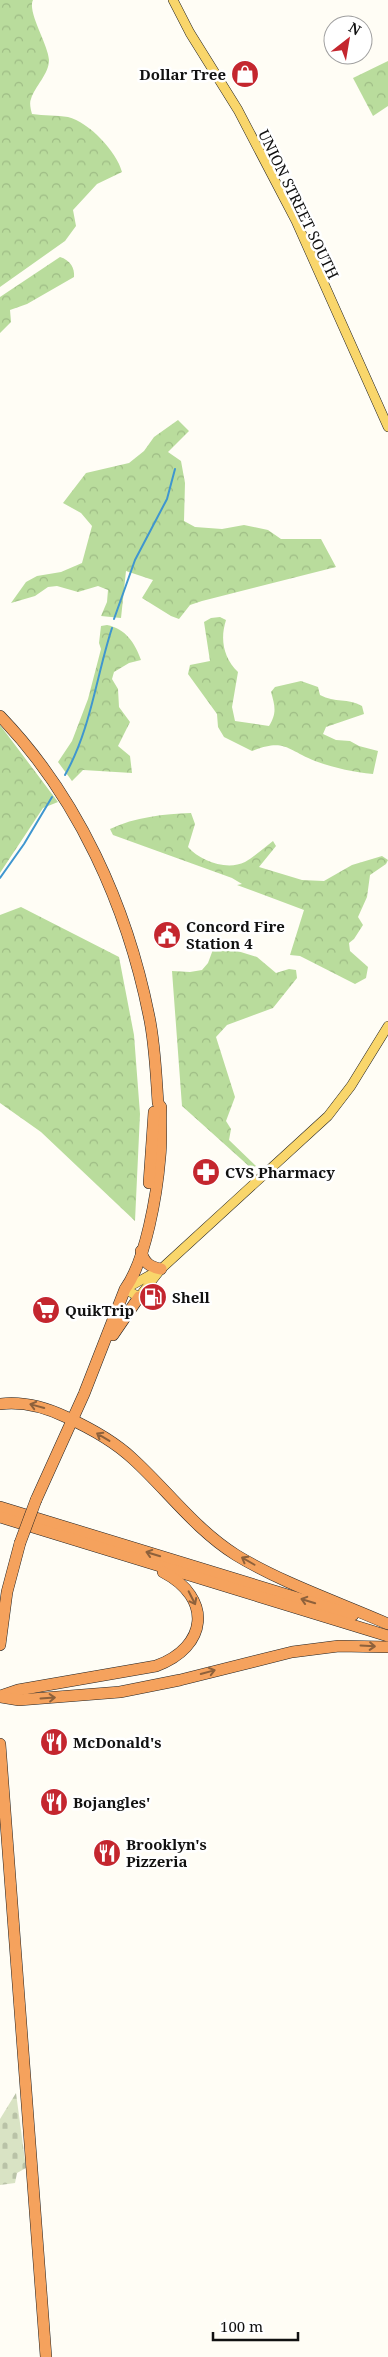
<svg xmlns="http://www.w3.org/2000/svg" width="388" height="2357" font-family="'Noto Serif',serif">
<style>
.forest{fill:url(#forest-crowns)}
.cemetery{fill:url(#cemetery-stones)}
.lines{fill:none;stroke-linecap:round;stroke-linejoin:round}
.stream{stroke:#3f96cf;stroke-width:2}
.major-casing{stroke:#222;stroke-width:10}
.highway-casing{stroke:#222;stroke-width:12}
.major{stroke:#f9d66b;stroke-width:9}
.highway{stroke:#f5a25d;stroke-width:11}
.highway-bridge-casing{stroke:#222;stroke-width:12;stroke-linecap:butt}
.highway-bridge{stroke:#f5a25d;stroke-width:11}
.oneway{stroke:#8e613b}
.labels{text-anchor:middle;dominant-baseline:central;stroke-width:5;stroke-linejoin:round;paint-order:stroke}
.poi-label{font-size:15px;font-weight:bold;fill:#111;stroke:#fff;text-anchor:start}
.street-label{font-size:15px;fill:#111;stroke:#fff}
</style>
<defs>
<pattern id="forest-crowns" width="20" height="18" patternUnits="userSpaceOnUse" patternTransform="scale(1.25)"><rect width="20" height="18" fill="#b9dc9c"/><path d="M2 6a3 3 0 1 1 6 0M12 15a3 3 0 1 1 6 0" fill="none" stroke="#9ebc85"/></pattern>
<pattern id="cemetery-stones" width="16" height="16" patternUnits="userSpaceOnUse" patternTransform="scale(1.25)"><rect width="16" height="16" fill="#d9e3c4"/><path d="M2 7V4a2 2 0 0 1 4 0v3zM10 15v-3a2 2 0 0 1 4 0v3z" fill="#b9c2a7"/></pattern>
</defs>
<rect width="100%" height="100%" fill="#fffdf5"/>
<!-- forest -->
<g class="forest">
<path d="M0,0H33C27,12 48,44 49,60C49,74 35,86 31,99C29,103 31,110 32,114C44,116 57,115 68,117C89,122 117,152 122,172L97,184L73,210L76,226L65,241L0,287Z"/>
<polygon points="388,61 388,106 373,116 353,78"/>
<path d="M60,257C70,260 75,268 74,277L27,304L10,310L11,322L0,333V297Z"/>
<polygon points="178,420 189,431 168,452 181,461 185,483 184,521 195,527 222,529 244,525 268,530 281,539 321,539 336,567 202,601 190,605 179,619 171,616 142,598 153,580 126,571 121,618 101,616 107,602 108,590 98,586 78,592 57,586 48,587 35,596 11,603 26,582 37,576 61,572 82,563 92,526 81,513 63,503 86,473 129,463 144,451 154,437"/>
<path d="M220,617L226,620C220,639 223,657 238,672L232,707L235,721L269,726C277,713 275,706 271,692L275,687L301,681L318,687L320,695C335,703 348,698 362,706L364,714L326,727L323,734L336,740L350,741L359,746L378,751L373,774C353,772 334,768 315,761C287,750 285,738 252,751L224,737L218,727L217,714L188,674L190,665L210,661L204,622L211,618Z"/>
<path d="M107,625C126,629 135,643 141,660L129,663L114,672L112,679L118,689L119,707L130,722L118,746L130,756L132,773L83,770L72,781L58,762L72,741L88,699L101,649L99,643L101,626Z"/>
<polygon points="0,725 58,802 43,808 0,873"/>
<path d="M191,813L195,824L188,847C200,861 227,871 245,862C255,856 264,848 273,841L276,846L259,867L302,880L324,881L352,865L382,856L388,860L386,864L370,875L367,897L358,917L363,925L354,939L349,943L350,951L368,967L366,978L355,984L300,956L290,955L304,910L237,885L242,884L232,878L113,835L110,829C135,817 164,814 191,813Z"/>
<polygon points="21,907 119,957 134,1035 140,1114 135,1221 41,1132 0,1103 0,915"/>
<polygon points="215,944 257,957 276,973 289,969 296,970 297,978 273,1008 227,1025 216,1037 235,1097 226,1121 231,1129 229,1140 256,1166 251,1168 182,1106 172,971 190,972 202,970 208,963"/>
</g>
<!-- cemetery -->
<polygon class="cemetery" points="16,2093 26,2168 17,2173 15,2183 0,2185 0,2119"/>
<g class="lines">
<!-- stream -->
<g class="stream">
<polyline points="114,619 135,560 167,499 175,469"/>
<path d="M65,775C91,729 96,677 112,628"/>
<polyline points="0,878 24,844 52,797"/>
</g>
<!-- major casing -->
<g class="major-casing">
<g id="major">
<polyline points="173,0 190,33 238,110 296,221 388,427"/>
<polyline points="125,1289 139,1297 161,1269 328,1116 351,1086 388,1026"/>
<polyline points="125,1289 161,1269"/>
</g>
</g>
<!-- highway casing -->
<g class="highway-casing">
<g id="highway">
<path d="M0,716C78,797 127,906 149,1016C155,1044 156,1074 158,1103L161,1107C160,1124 162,1140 160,1157C157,1194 146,1260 125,1289L84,1394L36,1500"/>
<polyline points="149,1183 154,1112"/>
<path d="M141,1251C144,1263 150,1267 161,1269"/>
<polyline points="113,1335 139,1297"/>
<path d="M0,1404C24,1401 45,1407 66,1417C90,1428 114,1441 133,1459C168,1491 195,1529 236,1555C282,1583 338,1602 388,1624"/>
<polyline points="0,1507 353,1615"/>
<polyline points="0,1517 388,1636"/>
<polyline points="0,1645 7,1592 20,1543"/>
<path d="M0,1696L18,1690L156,1666C208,1647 213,1598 163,1572"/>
<polyline points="0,1697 19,1700 120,1692 180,1680 292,1652 339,1646 388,1647"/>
<polyline points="0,1744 46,2357"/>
</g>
</g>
<!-- major -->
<use href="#major" class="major"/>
<!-- highway -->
<use href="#highway" class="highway"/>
<!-- highway-bridge casing -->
<g class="highway-bridge-casing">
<polyline id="highway-bridge" points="20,1543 36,1500"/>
</g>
<!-- highway-bridge -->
<use href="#highway-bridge" class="highway-bridge"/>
</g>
<!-- one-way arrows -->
<defs><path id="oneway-shaft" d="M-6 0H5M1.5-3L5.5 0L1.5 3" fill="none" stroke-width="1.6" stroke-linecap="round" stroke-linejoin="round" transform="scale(1.25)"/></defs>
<g class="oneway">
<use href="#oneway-shaft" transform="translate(37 1406) rotate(-165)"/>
<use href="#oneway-shaft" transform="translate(103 1437) rotate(-149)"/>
<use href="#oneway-shaft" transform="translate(153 1554) rotate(-163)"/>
<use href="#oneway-shaft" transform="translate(248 1561) rotate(-150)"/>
<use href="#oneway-shaft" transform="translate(192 1598) rotate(63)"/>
<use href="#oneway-shaft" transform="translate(308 1601) rotate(-163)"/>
<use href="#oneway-shaft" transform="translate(368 1646) rotate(3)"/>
<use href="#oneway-shaft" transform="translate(208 1672) rotate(-15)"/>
<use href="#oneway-shaft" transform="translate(48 1698) rotate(-4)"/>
</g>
<!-- icons -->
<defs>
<g id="shop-disc" transform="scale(1.4375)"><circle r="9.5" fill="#c4262e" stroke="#fff"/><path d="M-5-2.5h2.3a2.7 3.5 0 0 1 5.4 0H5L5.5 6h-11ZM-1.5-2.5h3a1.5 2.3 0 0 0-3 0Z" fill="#fff"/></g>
<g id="civic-disc" transform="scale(1.4375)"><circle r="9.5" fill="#c4262e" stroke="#fff"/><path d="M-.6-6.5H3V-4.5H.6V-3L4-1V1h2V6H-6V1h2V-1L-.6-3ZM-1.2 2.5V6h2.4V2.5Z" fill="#fff"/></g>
<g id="pharmacy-disc" transform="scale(1.4375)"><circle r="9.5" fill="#c4262e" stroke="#fff"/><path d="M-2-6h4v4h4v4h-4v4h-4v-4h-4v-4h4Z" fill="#fff"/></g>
<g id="fuel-disc" transform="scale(1.4375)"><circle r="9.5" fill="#c4262e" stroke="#fff"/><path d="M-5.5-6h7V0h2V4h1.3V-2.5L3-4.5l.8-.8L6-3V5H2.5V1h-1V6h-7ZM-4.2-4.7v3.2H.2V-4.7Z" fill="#fff"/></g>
<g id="supermarket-disc" transform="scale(1.4375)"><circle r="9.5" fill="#c4262e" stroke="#fff"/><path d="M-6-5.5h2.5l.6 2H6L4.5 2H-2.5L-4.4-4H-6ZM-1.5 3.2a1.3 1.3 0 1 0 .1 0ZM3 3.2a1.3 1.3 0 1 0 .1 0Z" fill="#fff"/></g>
<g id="restaurant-disc" transform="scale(1.4375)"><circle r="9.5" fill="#c4262e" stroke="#fff"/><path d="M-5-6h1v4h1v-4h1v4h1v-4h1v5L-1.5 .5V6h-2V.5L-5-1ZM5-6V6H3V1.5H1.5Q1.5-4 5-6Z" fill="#fff"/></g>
</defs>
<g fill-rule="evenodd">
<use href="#shop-disc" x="245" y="74"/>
<use href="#civic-disc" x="167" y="935"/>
<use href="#pharmacy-disc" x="206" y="1172"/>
<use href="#fuel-disc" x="153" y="1297"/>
<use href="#supermarket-disc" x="46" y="1310"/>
<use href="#restaurant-disc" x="54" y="1742"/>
<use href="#restaurant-disc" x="54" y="1802"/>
<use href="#restaurant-disc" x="107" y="1853"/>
</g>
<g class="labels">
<!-- poi labels -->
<g class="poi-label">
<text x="226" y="74" text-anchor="end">Dollar Tree</text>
<text x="186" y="926">Concord Fire<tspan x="186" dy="17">Station 4</tspan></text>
<text x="225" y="1172">CVS Pharmacy</text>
<text x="172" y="1297">Shell</text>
<text x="65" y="1310">QuikTrip</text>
<text x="73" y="1742">McDonald's</text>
<text x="73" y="1802">Bojangles'</text>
<text x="126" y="1844">Brooklyn's<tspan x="126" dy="17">Pizzeria</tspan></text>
</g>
<!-- street labels -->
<g class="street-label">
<text transform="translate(299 204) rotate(64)">UNION STREET SOUTH</text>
</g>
</g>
<!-- north arrow -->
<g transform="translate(348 40) rotate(31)"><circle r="24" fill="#ffffff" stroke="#a0a0a0"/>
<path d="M0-4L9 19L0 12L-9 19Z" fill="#c4262e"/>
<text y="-8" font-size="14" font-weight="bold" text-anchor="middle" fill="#111111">N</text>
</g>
<!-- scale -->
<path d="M213 2332v8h85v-8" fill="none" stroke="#111111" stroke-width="2.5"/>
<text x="220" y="2332" font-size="15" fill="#111111" stroke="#ffffff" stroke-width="4" paint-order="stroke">100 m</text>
</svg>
